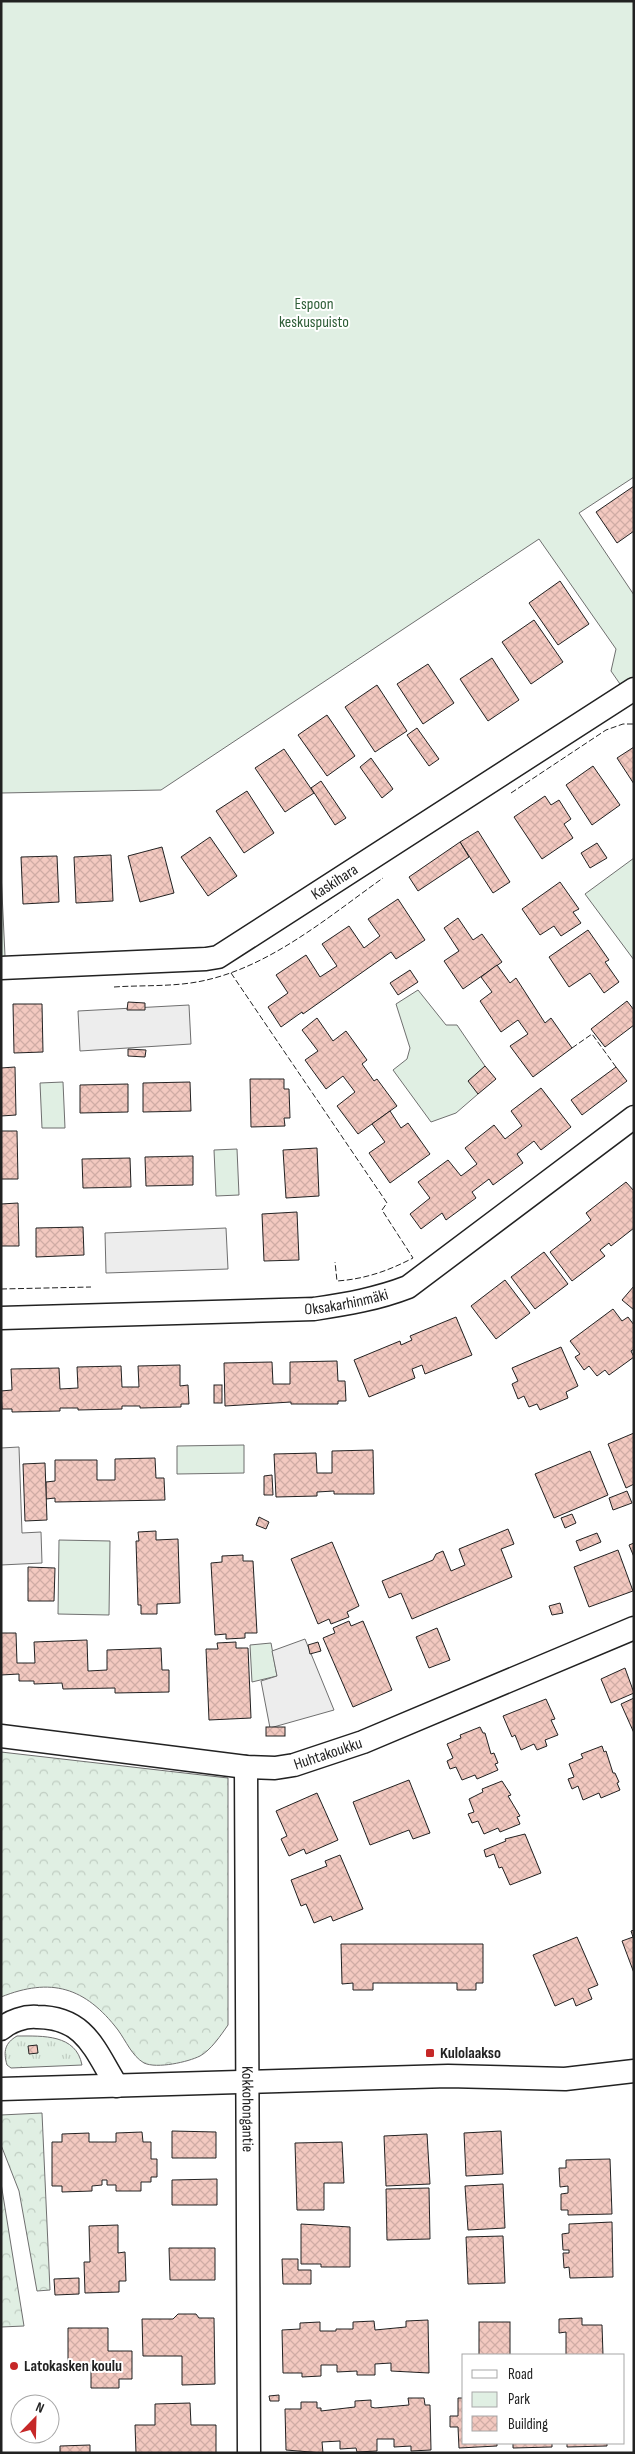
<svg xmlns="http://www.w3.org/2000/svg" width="635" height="2454" font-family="'Sofia Sans Condensed',sans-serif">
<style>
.grass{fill:url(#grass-tufts);stroke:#6f6f6f}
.forest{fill:url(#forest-crowns);stroke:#6f6f6f}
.park{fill:#e0efe3;stroke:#6f6f6f}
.parking{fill:#ededed;stroke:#6f6f6f}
.building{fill:url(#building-cross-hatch);stroke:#222}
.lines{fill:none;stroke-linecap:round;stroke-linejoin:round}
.street-casing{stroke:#222;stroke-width:25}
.street{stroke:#fff;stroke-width:22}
.fence{stroke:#222;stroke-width:1;stroke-dasharray:6 2.5;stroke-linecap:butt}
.poi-dot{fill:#c62828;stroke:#fff;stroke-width:2}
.labels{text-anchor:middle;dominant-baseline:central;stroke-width:4;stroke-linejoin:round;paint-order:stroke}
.park-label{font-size:16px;fill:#2f5e38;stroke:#fff}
.street-label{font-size:16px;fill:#222;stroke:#fff}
.poi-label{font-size:16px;font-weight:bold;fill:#222;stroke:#fff;text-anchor:start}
</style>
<defs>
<pattern id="grass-tufts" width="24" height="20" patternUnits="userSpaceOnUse" patternTransform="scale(1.25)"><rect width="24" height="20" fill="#e0efe3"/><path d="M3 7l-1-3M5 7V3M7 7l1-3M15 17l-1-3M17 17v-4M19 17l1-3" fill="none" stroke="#c0cdc2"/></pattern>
<pattern id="forest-crowns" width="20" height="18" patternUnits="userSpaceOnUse" patternTransform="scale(1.25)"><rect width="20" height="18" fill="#e0efe3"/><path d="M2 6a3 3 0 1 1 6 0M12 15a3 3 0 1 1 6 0" fill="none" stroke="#c0cdc2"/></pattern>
<pattern id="building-cross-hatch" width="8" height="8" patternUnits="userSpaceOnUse" patternTransform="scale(1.25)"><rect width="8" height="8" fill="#f3c9c0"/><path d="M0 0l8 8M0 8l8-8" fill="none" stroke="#d0aca5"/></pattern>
</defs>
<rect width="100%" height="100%" fill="#fff"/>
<!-- grass -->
<path class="grass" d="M17,2036C43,2036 76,2034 82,2065L11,2068L7,2065C3,2051 5,2043 17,2036Z"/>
<!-- forest -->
<g class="forest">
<path d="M1,1752L228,1778V2025C221,2035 211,2050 200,2056C188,2062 157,2069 144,2063C132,2056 126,2041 118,2030C85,1987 51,1977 1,1997Z"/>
<polygon points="42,2113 50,2290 37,2291 19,2191 1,2145 1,2115"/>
<polygon points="1,2183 24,2326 1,2327"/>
</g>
<!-- park -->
<g class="park">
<polygon points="1,1 634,1 634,477 579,513 634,595 634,678 620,684 611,671 616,649 539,539 161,790 1,793"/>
<polygon points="634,858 634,960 585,894"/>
<polygon points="1,872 5,956 1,957"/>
<polygon points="418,990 446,1025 457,1025 485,1066 478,1094 456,1113 431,1122 393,1070 407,1059 410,1048 396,1004"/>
<polygon points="63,1082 65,1128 42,1128 40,1083"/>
<polygon points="237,1149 239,1195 216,1196 214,1150"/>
<polygon points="244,1445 244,1473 177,1474 177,1446"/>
<polygon points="59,1540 110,1541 109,1615 58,1614"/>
<polygon points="271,1643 277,1676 252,1682 250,1645"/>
</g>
<!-- parking -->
<g class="parking">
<polygon points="189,1005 191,1044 80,1051 78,1011"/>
<polygon points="226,1228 228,1269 106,1273 105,1233"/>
<polygon points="19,1447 22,1533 41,1532 42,1563 1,1565 1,1448"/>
<polygon points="305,1639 334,1710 270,1728 261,1681 277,1676 272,1651"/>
</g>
<!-- building -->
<g class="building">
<polygon points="634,486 634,531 617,543 596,512"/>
<polygon points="560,581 589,624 558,645 529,603"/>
<polygon points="534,620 563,662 531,684 502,642"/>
<polygon points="492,658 519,700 488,721 460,679"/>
<polygon points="428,664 454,703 423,724 397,684"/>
<polygon points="377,685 407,731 375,752 345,707"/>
<polygon points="327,715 355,756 327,776 298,735"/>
<polygon points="417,728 439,759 429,766 407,735"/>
<polygon points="634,747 634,784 617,758"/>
<polygon points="284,749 314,793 285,812 255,768"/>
<polygon points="371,758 393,789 382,798 360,767"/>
<polygon points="593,766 620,805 592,825 566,785"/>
<polygon points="321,781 346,818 335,825 311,788"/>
<polygon points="247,791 274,833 244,853 216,811"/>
<polygon points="545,796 551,805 559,800 571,819 564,824 573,838 542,859 514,817"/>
<polygon points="478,831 510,882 493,893 460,842"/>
<polygon points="210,837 237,876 208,896 181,857"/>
<polygon points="460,842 469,857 418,891 409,877"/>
<polygon points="597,843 607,858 590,868 581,853"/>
<polygon points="162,847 174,893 140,902 128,856"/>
<polygon points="111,855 113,901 76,903 74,857"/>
<polygon points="57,856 59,902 23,904 21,857"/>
<polygon points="560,882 579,909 573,912 581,923 561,936 554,926 540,935 522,909"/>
<polygon points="398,899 425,940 396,959 391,952 303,1014 302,1012 281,1027 268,1007 288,993 276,975 306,955 320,977 337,966 322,944 349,926 364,948 380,936 368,919"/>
<polygon points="458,918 473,940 482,934 502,962 463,989 444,961 459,951 444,928"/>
<polygon points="588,930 609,960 605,962 619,982 604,993 590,973 569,987 549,957"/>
<polygon points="497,965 510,983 516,978 545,1023 551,1018 572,1048 533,1077 510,1046 528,1034 518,1020 501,1032 480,1001 492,992 481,977"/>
<polygon points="410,970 418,982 398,995 390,983"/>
<polygon points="627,1001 634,1010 634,1025 605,1047 591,1029"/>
<polygon points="128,1002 145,1003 145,1010 127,1010"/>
<polygon points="13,1004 42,1004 43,1052 14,1053"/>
<polygon points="317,1018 333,1041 346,1031 367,1060 362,1064 374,1081 377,1079 397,1106 358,1134 337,1106 355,1092 343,1076 326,1089 305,1060 318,1051 302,1030"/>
<polygon points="128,1049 146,1050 145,1057 128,1056"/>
<polygon points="485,1066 496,1079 478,1094 468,1081"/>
<polygon points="15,1067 16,1115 1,1116 1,1068"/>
<polygon points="616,1067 627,1081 582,1115 571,1100"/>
<polygon points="250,1079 284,1079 284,1089 289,1089 290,1118 284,1118 285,1126 251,1127"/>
<polygon points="190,1082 191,1111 143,1112 143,1083"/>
<polygon points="128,1084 128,1112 80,1113 80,1085"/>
<polygon points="541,1088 571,1127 541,1150 534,1141 517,1154 523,1163 493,1185 489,1179 472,1192 476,1198 446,1220 442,1213 421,1229 410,1214 430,1198 418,1182 448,1160 461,1176 477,1164 465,1148 494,1125 505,1139 522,1126 511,1111"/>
<polygon points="390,1111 401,1128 408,1123 430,1154 390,1183 369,1153 385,1142 372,1124"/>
<polygon points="1,1131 17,1131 18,1179 1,1179"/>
<polygon points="317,1148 319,1196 286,1198 283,1150"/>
<polygon points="193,1156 193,1185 146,1186 145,1157"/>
<polygon points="130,1158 131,1187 83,1188 82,1159"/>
<polygon points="626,1182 634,1191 634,1228 611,1246 609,1243 600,1250 605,1256 572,1281 550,1252 591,1220 586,1213"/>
<polygon points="18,1203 19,1246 1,1246 1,1204"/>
<polygon points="297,1212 299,1260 264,1261 262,1214"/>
<polygon points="83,1227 84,1255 36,1257 36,1228"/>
<polygon points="544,1252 568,1284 535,1309 511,1277"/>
<polygon points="505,1280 530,1313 496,1339 471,1306"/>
<polygon points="634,1286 634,1310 622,1300"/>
<polygon points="613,1309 622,1321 628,1317 634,1325 634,1349 631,1351 634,1357 609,1375 605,1370 597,1376 589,1366 584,1370 575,1357 580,1354 570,1341"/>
<polygon points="456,1317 472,1355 425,1374 422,1365 412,1369 415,1378 369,1397 354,1360 400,1341 401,1345 412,1340 410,1336"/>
<polygon points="561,1347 578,1386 566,1392 568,1398 540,1410 537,1404 529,1407 524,1396 518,1399 512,1384 518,1381 512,1368"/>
<polygon points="337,1361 338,1381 345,1381 346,1401 338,1401 338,1404 291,1404 291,1402 225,1406 224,1363 272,1362 273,1384 290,1384 290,1362"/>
<polygon points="180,1365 180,1386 188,1385 189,1404 181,1404 181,1407 140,1408 140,1406 122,1406 122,1409 78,1410 78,1408 60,1408 60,1411 12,1412 12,1409 2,1409 1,1391 12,1390 11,1369 59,1368 60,1389 78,1388 77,1367 121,1366 122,1387 139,1387 138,1366"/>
<rect x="214" y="1385" width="8" height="18"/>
<polygon points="634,1433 634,1484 626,1488 608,1444"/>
<polygon points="373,1450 374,1494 334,1494 334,1491 317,1492 317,1496 276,1497 274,1454 316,1453 317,1473 332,1473 332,1451"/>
<polygon points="590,1451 608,1495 554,1518 535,1474"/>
<polygon points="155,1458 156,1478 164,1478 165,1500 55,1502 55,1498 46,1499 46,1482 55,1481 55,1460 97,1460 97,1480 115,1480 115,1459"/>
<polygon points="45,1463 47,1520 25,1521 23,1464"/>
<polygon points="272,1475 273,1495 264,1495 264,1476"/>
<polygon points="627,1491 632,1503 613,1510 609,1498"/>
<polygon points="572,1514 576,1523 565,1528 561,1518"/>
<polygon points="259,1517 269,1522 266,1529 256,1525"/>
<polygon points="508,1529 514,1544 501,1549 512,1577 412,1619 401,1593 389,1598 382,1581 433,1560 436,1554 443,1551 451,1571 465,1565 459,1549"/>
<polygon points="156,1531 156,1540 178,1539 180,1603 157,1604 157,1614 141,1614 141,1605 138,1605 136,1541 139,1541 138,1532"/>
<polygon points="597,1533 601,1542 580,1551 576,1541"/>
<polygon points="332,1542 359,1606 347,1612 349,1617 331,1624 329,1619 318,1624 291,1559"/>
<polygon points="634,1543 634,1557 629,1545"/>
<polygon points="618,1550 633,1591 589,1607 574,1567"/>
<polygon points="243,1555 243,1561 253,1561 257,1633 245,1633 245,1638 226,1639 226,1634 215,1635 211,1563 222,1562 222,1556"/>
<polygon points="28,1567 55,1568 54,1601 28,1601"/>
<polygon points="560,1603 563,1613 552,1615 549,1606"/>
<polygon points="349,1621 351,1626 363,1621 392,1690 353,1707 323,1638 335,1633 333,1628"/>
<polygon points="437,1628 450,1660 429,1668 416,1637"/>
<polygon points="1,1633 16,1633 17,1663 35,1663 34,1642 87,1640 88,1671 107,1670 107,1650 161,1648 162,1670 169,1670 169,1692 115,1693 115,1688 63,1689 62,1683 34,1684 34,1681 19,1681 19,1674 1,1675"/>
<polygon points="236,1642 236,1648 248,1648 251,1718 209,1720 206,1649 218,1649 217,1643"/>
<polygon points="318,1642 321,1651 310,1654 308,1645"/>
<polygon points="625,1668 634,1693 611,1703 601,1679"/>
<polygon points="634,1698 634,1733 621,1704"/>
<polygon points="546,1699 555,1719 551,1720 558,1735 545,1740 547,1746 537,1750 534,1744 521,1750 515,1735 512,1737 503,1716"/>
<rect x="266" y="1727" width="19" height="9"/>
<polygon points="480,1727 483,1733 485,1733 491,1754 494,1753 498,1763 495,1764 498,1770 477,1779 475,1775 462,1780 456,1767 450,1769 447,1761 453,1758 447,1744 461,1738 460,1735"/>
<polygon points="602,1746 604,1752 606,1751 613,1773 615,1773 619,1782 617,1783 620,1790 601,1798 599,1793 583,1800 578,1786 572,1789 568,1779 574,1777 569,1764 583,1758 581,1754"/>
<polygon points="409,1780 430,1833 413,1839 409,1830 370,1845 353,1802"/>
<polygon points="502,1781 511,1795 508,1796 520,1816 517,1817 520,1824 500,1832 498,1828 484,1834 478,1821 472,1823 468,1814 474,1812 469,1799 483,1792 482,1789"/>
<polygon points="317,1793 338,1840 306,1854 304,1849 289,1856 281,1839 287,1836 276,1811"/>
<polygon points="525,1834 541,1873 510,1885 502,1867 499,1868 494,1854 486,1857 484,1850 506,1841 505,1839"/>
<polygon points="340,1855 363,1909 333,1921 331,1916 314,1923 306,1904 301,1906 291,1880 327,1866 325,1861"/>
<polygon points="634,1930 634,1973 622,1941 633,1937 631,1931"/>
<polygon points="577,1937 598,1985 588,1989 592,1999 576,2006 573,1998 555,2006 533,1955"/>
<polygon points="341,1944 483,1944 483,1983 476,1983 476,1990 457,1990 457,1983 373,1983 373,1990 353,1990 353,1983 342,1984"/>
<polygon points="37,2045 38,2053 29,2054 28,2046"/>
<polygon points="172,2131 216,2132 216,2158 172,2158"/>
<polygon points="501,2131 503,2174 466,2176 464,2133"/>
<polygon points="142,2132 143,2142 151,2142 151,2159 157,2159 157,2177 151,2177 151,2182 141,2182 141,2191 116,2191 116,2185 107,2185 107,2180 102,2180 102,2185 92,2186 92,2191 62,2192 62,2186 52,2186 52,2142 62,2142 62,2134 89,2133 89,2142 116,2142 116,2133"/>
<polygon points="427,2134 430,2184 386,2186 384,2136"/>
<polygon points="342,2142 344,2183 324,2183 324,2210 297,2210 295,2143"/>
<polygon points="610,2159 612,2214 568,2215 568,2210 561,2210 561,2194 568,2193 568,2186 560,2187 559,2168 566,2168 566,2160"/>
<polygon points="217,2179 217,2205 172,2205 172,2180"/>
<polygon points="503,2184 505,2228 468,2230 465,2186"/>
<polygon points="429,2188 430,2239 387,2240 386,2189"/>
<polygon points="612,2222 613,2277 570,2278 569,2267 564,2268 563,2253 569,2253 569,2250 563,2250 562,2234 569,2233 569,2224"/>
<polygon points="301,2224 350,2227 350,2267 321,2267 321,2264 301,2264"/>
<polygon points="118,2225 118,2253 125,2252 126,2281 119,2281 119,2292 85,2293 84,2262 90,2262 89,2226"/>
<polygon points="503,2236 505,2283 468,2284 466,2237"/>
<polygon points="169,2248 215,2248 215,2280 170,2280"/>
<polygon points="282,2259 298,2259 298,2270 311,2270 311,2284 283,2284"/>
<polygon points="79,2278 79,2294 55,2295 54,2279"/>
<polygon points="178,2314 196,2314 199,2318 214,2318 215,2384 182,2385 182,2356 143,2356 142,2319 173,2319"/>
<polygon points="582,2318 582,2325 602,2325 603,2355 566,2355 566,2332 559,2333 559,2319"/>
<polygon points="428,2320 429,2373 391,2371 391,2363 375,2364 375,2375 357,2375 357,2371 337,2372 337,2365 321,2365 321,2376 302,2377 302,2373 283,2373 282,2330 300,2329 300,2323 320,2322 320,2331 336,2331 336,2329 353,2329 353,2322 374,2321 375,2330 406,2327 406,2321"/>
<rect x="479" y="2322" width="31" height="33"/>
<polygon points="68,2328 108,2328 108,2351 132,2351 132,2379 119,2379 119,2388 91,2388 91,2365 68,2365"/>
<polygon points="279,2395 279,2401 270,2401 269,2396"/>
<polygon points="408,2398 424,2398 425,2405 430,2405 431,2450 411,2451 411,2446 394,2447 394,2439 377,2439 377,2451 357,2452 356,2448 340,2449 340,2441 322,2442 323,2453 286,2450 285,2409 301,2409 301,2402 317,2402 317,2408 321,2408 321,2411 355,2407 355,2401 371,2400 371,2407 375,2408 409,2405"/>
<polygon points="458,2398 464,2398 464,2443 497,2443 497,2446 459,2448 458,2427 450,2427 450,2416 458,2416"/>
<polygon points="190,2403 191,2425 216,2425 216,2453 136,2453 135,2425 155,2425 155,2404"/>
<polygon points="513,2443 552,2443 552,2447 513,2448"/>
<polygon points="567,2443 607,2443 607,2446 567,2447"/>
<polygon points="90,2445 90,2453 60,2453 60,2446"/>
</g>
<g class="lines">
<!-- street casing -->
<g class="street-casing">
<g id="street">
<path id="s1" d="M1,968L206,959L218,957L634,689"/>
<path id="s2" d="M1,1318L314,1309C347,1304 377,1299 408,1287L634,1117"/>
<path id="s3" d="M1,1736L246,1767L275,1768L294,1765L363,1742L634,1628"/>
<path id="s4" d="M246,1767L249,2453"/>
<path d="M1,2029C10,2021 25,2016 37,2017C86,2017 95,2051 117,2086"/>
<polyline points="1,2089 448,2076 565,2079 634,2071"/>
</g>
</g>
<!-- street -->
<use href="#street" class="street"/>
<!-- fence -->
<g class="fence">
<polyline points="511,793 606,730 623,724 634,724"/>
<path d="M231,973L387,1203L382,1210L413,1258C388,1271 365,1279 337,1281L335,1262"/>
<path d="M114,987C142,985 174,987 202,981C270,967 328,917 383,878"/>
<polyline points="572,1048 592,1034 616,1067"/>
<polyline points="1,1289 91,1287"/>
</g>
</g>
<!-- markers -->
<g class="poi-dot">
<rect x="425" y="2048" width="10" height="10" rx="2.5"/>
<circle cx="14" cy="2366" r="5"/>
</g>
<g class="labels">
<!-- park labels -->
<g class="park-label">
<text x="314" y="304">Espoon<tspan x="314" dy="18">keskuspuisto</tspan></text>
</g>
<!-- street labels -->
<g class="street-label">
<text stroke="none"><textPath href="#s1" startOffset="356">Kaskihara</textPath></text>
<text stroke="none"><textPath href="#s2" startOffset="346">Oksakarhinmäki</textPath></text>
<text stroke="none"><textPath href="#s3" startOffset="331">Huhtakoukku</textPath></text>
<text stroke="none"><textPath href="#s4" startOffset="342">Kokkohongantie</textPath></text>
</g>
<!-- poi labels -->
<g class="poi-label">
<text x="440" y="2053">Kulolaakso</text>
<text x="24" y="2366">Latokasken koulu</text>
</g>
</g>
<!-- border -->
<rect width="635" height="2454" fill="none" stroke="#222222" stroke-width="5"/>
<!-- legend -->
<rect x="462" y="2354" width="162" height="90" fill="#ffffff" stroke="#a7a7a7"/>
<rect x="472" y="2370" width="25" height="8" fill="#ffffff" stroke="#a7a7a7"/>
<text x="508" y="2379" font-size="15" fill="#222222">Road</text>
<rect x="472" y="2392" width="25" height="15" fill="#e0efe3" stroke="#a7a7a7"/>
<text x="508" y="2404" font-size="15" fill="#222222">Park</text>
<rect x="472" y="2416" width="25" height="15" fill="url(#building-cross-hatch)" stroke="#a7a7a7"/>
<text x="508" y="2429" font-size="15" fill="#222222">Building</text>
<!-- north arrow -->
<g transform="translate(35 2419) rotate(23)"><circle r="24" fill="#ffffff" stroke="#a7a7a7"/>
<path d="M0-4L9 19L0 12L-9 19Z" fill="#c62828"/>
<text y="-8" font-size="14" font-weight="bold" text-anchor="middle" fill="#222222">N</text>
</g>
</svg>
